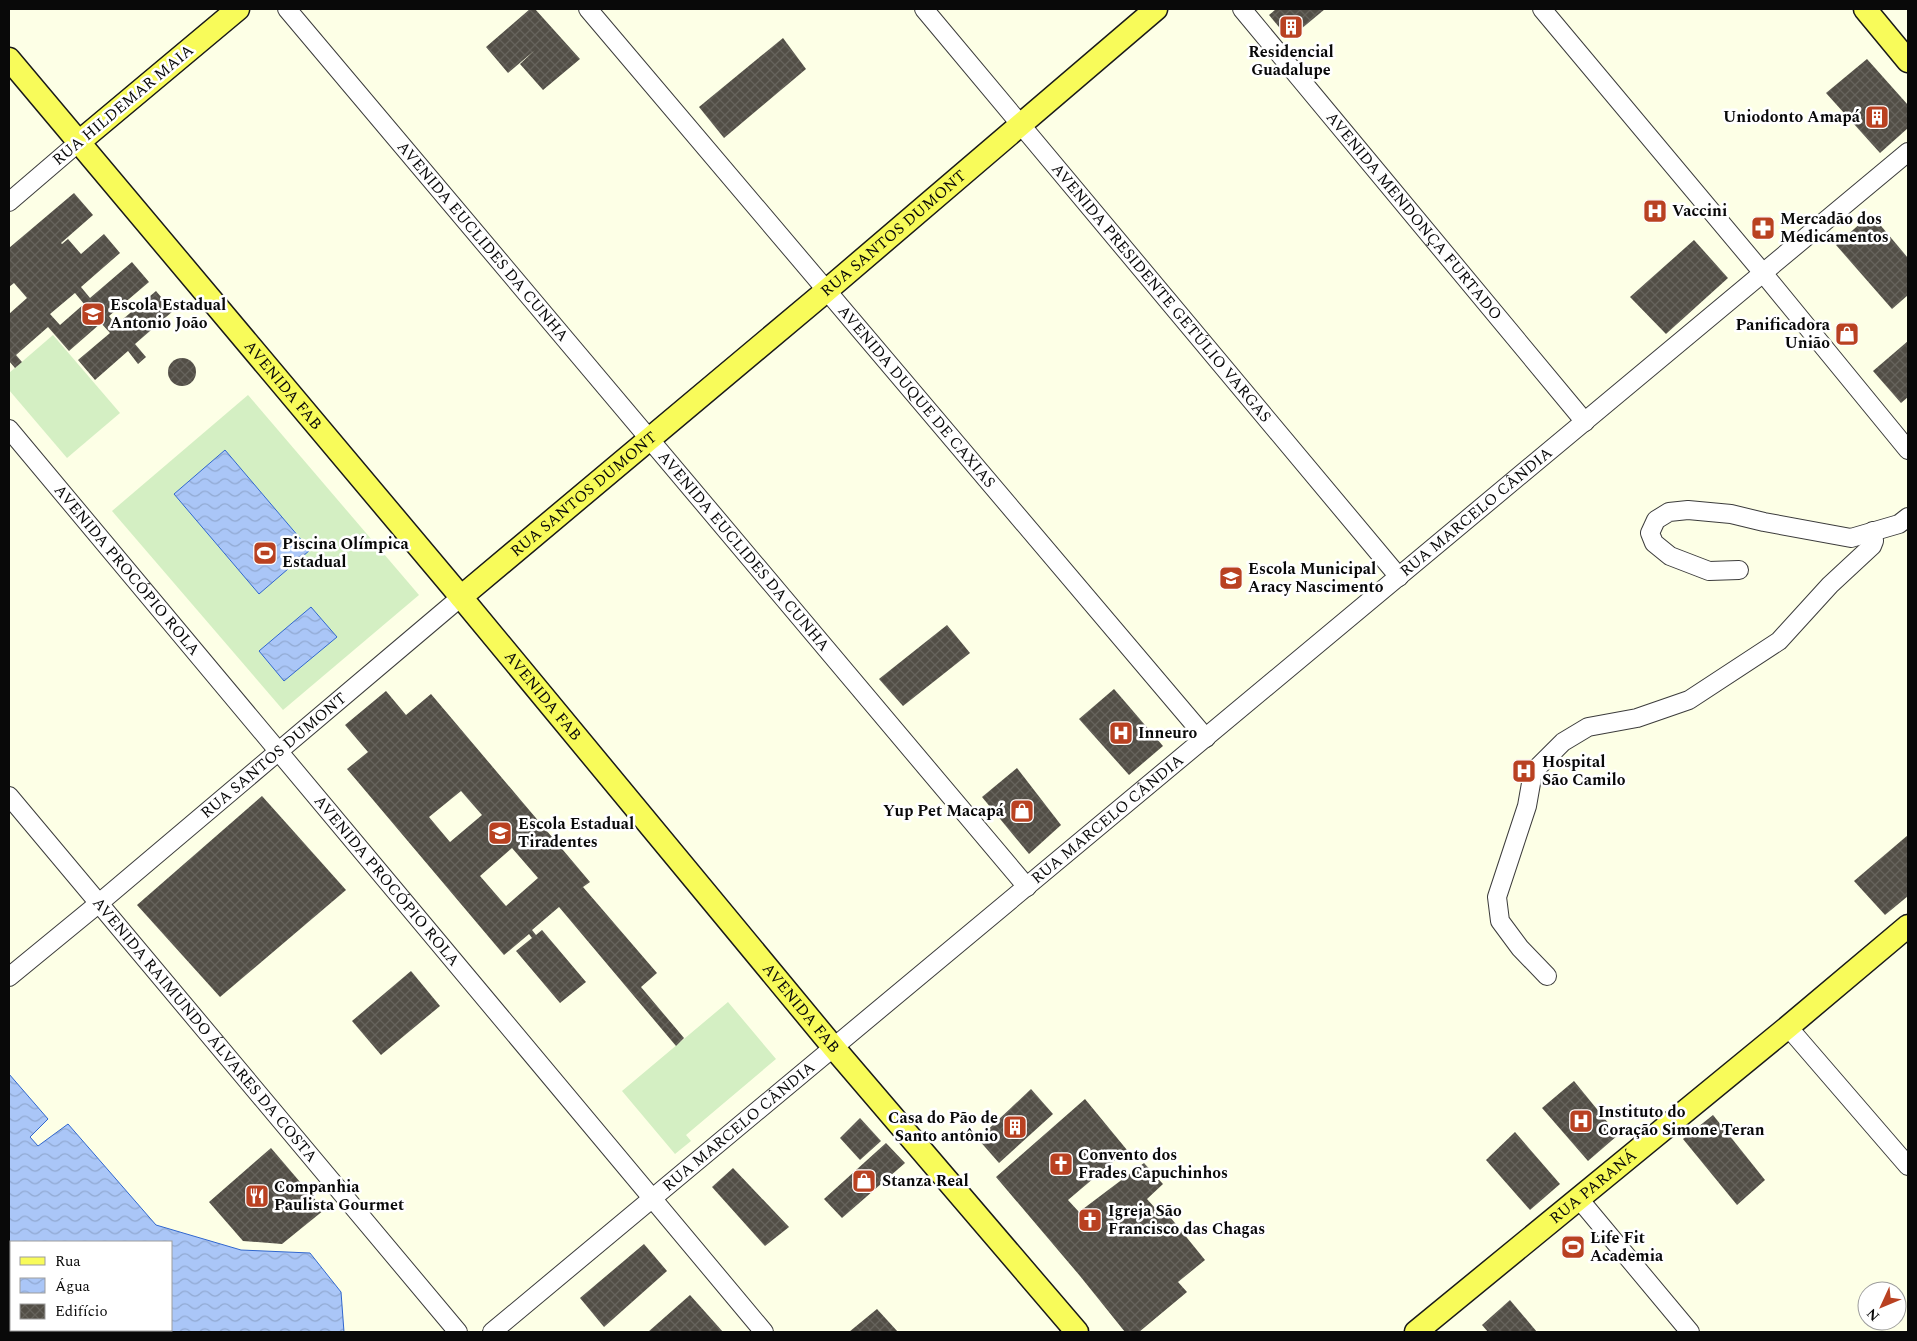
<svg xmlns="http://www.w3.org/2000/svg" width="1917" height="1341" font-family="Spectral,serif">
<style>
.pitch{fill:#d4efc3}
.water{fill:url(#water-waves);stroke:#3167ce;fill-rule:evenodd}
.building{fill:url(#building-cross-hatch);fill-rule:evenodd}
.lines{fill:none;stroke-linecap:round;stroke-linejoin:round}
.minor-casing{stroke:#3c3c3c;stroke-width:20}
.major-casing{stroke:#1a1a1a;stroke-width:25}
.minor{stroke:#fff;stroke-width:18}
.major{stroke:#f8fb5a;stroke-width:22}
.labels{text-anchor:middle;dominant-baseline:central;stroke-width:5;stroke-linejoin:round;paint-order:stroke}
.poi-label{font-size:16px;font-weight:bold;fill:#090909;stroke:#fff;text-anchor:start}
.street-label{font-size:16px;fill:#090909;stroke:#fff}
</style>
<defs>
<pattern id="water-waves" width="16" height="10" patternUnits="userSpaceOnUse" patternTransform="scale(1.25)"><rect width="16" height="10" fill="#aac6f7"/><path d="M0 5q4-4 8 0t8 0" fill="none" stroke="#91a9d2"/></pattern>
<pattern id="building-cross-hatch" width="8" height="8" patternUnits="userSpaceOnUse" patternTransform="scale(1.25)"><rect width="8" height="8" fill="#524e46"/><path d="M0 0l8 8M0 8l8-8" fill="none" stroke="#66635c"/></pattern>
</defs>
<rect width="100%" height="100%" fill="#fdffe6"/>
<!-- pitch -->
<g class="pitch">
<polygon points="53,335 120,413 67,458 9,390 9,373"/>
<polygon points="248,395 419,595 283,710 112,511"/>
<polygon points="728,1002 776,1059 686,1135 691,1141 675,1154 622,1091"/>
</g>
<!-- water -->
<g class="water">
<polygon points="225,450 310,550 259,594 174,494"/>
<polygon points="311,607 337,637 284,681 259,651"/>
<path d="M9,1074L48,1119L30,1137L38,1146L68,1124L156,1225L241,1250L310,1253L341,1292L344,1332H9ZM11,1242H171V1330H11Z"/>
</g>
<!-- building -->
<g class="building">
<polygon points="530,9 535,9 580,59 543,90 520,64 535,50 508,73 486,47"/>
<polygon points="1276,9 1325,9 1289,39 1269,15"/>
<polygon points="783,38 806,69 724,138 699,107"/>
<polygon points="1867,59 1908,105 1908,128 1880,153 1826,93"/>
<path d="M74,193L93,215L61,243L62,244L68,239L81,254L104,234L120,253L81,287L90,298L132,262L149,282L109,316L116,325L156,291L173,311L135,344L146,357L138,364L128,351L95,380L78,360L110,333L101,323L69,351L48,327L16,355L22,362L15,368L9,361V314L27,298L14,283L9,287V248ZM75,293L84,304L60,325L50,314Z"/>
<polygon points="1871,214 1908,258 1908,295 1892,309 1836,245"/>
<polygon points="1694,240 1728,278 1666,334 1630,297"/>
<polygon points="1908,341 1908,397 1901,403 1873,371"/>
<circle cx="182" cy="372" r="14"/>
<polygon points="947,625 970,653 903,706 879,679"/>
<polygon points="1114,689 1163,746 1129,775 1079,719"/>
<path d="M386,691L406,715L431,694L590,882L583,887L657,973L641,987L684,1038L676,1046L559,907L532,930L536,935L542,930L586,982L560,1003L516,951L532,938L529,934L504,955L347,769L368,752L345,725ZM461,791L482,815L450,842L429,817ZM512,848L538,878L506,906L480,876Z"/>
<polygon points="1017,768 1061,825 1029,854 982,797"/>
<polygon points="262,796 346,890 220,997 137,905"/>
<polygon points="1908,835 1908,896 1885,915 1854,881"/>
<polygon points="411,971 440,1006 381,1055 352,1021"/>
<polygon points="1574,1081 1618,1135 1588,1161 1542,1108"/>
<polygon points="1031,1089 1053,1114 999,1163 978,1139"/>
<polygon points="1085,1099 1127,1150 1068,1200 1079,1212 1144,1163 1163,1184 1147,1199 1163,1217 1166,1212 1205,1260 1178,1282 1187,1292 1139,1332 1125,1332 1080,1276 996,1177"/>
<polygon points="1713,1115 1765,1180 1737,1205 1683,1139"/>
<polygon points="860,1118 881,1141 860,1160 840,1138"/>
<polygon points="1515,1132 1560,1184 1530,1210 1486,1160"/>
<polygon points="886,1143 905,1163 842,1218 824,1199"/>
<polygon points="271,1148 324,1210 282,1244 243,1241 209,1202"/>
<polygon points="733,1168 789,1227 765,1246 712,1187"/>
<polygon points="644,1244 667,1271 604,1327 580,1298"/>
<polygon points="690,1295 723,1332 648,1332"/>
<polygon points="1510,1300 1537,1332 1488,1332 1482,1325"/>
<polygon points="877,1309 898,1332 849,1332"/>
</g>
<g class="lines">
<!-- minor casing -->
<g class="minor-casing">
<g id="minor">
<path id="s1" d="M287,9L1027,887"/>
<path id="s2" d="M588,9L1206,738"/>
<path id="s3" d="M924,9L1399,577"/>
<path id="s4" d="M1242,9L1585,422"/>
<polyline points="1542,9 1763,273 1908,450"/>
<polyline points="9,202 79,142"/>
<path id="s5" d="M9,429L764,1332"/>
<polyline points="1739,570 1709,571 1670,556 1654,543 1650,533 1656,520 1669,512 1688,510 1731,514 1764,522 1851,538 1899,524 1908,517"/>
<path id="s6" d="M9,796L458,1332"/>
<polyline points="1547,976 1520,948 1500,921 1497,897 1527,806 1533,772 1563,742 1588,727 1637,718 1689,700 1779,641 1830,585 1872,546 1874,541 1873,531"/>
<path id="s7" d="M9,977L98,904L461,597"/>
<polyline points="1788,1027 1908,1166"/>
<polyline points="1579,1199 1690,1332"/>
<path id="s8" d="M492,1332L1908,152"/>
</g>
</g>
<!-- major casing -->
<g class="major-casing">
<g id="major">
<polyline points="1865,9 1908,61"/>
<path id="s9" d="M9,59L461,597L834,1048L1077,1332"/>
<polyline points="79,142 238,9"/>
<path id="s10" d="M461,597L826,291L1156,9"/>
<path id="s11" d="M1416,1332L1788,1027L1908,926"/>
</g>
</g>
<!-- minor -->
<use href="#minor" class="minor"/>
<!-- major -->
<use href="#major" class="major"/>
</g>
<!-- icons -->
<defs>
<g id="building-square" transform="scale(1.25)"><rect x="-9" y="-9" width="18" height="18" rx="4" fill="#b94121" stroke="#fff"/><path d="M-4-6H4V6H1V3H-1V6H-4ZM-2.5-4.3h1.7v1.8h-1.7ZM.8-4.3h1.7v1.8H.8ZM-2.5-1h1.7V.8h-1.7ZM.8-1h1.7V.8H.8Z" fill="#fff"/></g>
<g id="hospital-square" transform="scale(1.25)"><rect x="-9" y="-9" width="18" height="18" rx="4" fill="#b94121" stroke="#fff"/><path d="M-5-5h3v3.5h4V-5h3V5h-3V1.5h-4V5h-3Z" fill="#fff"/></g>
<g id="pharmacy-square" transform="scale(1.25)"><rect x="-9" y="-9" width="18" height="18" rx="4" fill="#b94121" stroke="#fff"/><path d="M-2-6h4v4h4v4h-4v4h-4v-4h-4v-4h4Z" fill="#fff"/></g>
<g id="school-square" transform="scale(1.25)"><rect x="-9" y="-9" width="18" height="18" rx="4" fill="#b94121" stroke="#fff"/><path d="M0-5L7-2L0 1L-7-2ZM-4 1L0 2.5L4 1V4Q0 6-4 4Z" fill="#fff"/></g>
<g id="shop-square" transform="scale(1.25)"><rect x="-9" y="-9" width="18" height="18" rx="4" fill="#b94121" stroke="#fff"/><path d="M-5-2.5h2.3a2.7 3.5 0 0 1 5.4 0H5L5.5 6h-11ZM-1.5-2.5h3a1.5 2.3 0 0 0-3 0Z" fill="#fff"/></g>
<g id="stadium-square" transform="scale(1.25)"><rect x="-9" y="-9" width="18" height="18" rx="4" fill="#b94121" stroke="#fff"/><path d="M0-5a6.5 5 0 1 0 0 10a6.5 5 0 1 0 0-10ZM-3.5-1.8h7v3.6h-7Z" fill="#fff"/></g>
<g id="church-square" transform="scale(1.25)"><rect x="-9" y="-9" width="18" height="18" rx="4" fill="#b94121" stroke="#fff"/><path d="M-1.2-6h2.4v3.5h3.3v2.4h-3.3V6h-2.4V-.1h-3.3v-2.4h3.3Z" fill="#fff"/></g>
<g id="restaurant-square" transform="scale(1.25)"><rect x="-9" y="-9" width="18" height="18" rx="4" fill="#b94121" stroke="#fff"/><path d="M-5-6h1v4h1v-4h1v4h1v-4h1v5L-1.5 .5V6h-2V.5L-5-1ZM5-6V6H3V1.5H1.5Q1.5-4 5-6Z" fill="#fff"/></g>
</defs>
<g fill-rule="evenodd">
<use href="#building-square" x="1291" y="27"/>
<use href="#building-square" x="1877" y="117"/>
<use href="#hospital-square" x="1655" y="211"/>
<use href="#pharmacy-square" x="1763" y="228"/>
<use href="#school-square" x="93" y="314"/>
<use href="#shop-square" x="1847" y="334"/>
<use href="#stadium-square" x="265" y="553"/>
<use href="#school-square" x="1231" y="578"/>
<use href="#hospital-square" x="1121" y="733"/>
<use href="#hospital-square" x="1524" y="771"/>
<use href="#shop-square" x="1022" y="811"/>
<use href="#school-square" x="500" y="833"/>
<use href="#hospital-square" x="1581" y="1121"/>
<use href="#building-square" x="1015" y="1127"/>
<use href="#church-square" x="1061" y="1164"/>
<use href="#shop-square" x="864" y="1181"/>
<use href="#restaurant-square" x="257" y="1196"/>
<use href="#church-square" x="1090" y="1220"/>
<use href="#stadium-square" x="1573" y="1247"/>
</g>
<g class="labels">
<!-- poi labels -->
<g class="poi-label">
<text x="1291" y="52" text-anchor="middle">Residencial<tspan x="1291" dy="18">Guadalupe</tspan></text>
<text x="1860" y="117" text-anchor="end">Uniodonto Amapá</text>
<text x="1672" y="211">Vaccini</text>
<text x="1780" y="219">Mercadão dos<tspan x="1780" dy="18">Medicamentos</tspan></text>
<text x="110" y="305">Escola Estadual<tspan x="110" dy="18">Antonio João</tspan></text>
<text x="1830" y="325" text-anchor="end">Panificadora<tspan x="1830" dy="18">União</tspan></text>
<text x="282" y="544">Piscina Olímpica<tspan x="282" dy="18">Estadual</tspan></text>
<text x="1248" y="569">Escola Municipal<tspan x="1248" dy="18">Aracy Nascimento</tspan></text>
<text x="1138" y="733">Inneuro</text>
<text x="1542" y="762">Hospital<tspan x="1542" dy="18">São Camilo</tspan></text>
<text x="1004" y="811" text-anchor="end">Yup Pet Macapá</text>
<text x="518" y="824">Escola Estadual<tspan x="518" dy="18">Tiradentes</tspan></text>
<text x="1598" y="1112">Instituto do<tspan x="1598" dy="18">Coração Simone Teran</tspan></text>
<text x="998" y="1118" text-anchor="end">Casa do Pão de<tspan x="998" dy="18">Santo antônio</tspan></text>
<text x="1078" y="1155">Convento dos<tspan x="1078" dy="18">Frades Capuchinhos</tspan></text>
<text x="882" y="1181">Stanza Real</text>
<text x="274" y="1187">Companhia<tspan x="274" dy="18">Paulista Gourmet</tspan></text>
<text x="1108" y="1211">Igreja São<tspan x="1108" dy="18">Francisco das Chagas</tspan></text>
<text x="1590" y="1238">Life Fit<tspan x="1590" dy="18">Academia</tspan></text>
</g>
<!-- street labels -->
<g class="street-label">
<text transform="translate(123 105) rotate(-40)">RUA HILDEMAR MAIA</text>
<text stroke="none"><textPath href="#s4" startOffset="269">AVENIDA MENDONÇA FURTADO</textPath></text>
<text stroke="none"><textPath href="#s10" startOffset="565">RUA SANTOS DUMONT</textPath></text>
<text stroke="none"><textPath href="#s1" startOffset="304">AVENIDA EUCLIDES DA CUNHA</textPath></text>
<text stroke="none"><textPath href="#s3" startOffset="370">AVENIDA PRESIDENTE GETÚLIO VARGAS</textPath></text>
<text stroke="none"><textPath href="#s9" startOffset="426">AVENIDA FAB</textPath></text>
<text stroke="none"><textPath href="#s2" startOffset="508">AVENIDA DUQUE DE CAXIAS</textPath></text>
<text stroke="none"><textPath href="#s10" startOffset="160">RUA SANTOS DUMONT</textPath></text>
<text stroke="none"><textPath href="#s8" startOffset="1281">RUA MARCELO CÂNDIA</textPath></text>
<text stroke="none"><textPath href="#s1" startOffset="709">AVENIDA EUCLIDES DA CUNHA</textPath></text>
<text stroke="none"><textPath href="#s5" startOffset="184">AVENIDA PROCÓPIO ROLA</textPath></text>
<text stroke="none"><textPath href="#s9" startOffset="831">AVENIDA FAB</textPath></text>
<text stroke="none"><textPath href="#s7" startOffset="345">RUA SANTOS DUMONT</textPath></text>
<text stroke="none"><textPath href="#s8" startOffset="801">RUA MARCELO CÂNDIA</textPath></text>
<text stroke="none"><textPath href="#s5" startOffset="589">AVENIDA PROCÓPIO ROLA</textPath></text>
<text stroke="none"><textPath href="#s9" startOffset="1236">AVENIDA FAB</textPath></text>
<text stroke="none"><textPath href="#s6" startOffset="305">AVENIDA RAIMUNDO ÁLVARES DA COSTA</textPath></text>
<text stroke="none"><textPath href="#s8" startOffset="321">RUA MARCELO CÂNDIA</textPath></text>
<text stroke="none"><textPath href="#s11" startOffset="229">RUA PARANÁ</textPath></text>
</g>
</g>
<!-- border -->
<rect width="1917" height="1341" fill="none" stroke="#090909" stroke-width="20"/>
<!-- legend -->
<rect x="10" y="1241" width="162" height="90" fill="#ffffff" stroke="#9d9d9d"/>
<rect x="20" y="1257" width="25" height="8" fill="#f8fb5a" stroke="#9d9d9d"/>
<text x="55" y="1266" font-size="15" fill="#090909">Rua</text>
<rect x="20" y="1278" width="25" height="15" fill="url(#water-waves)" stroke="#9d9d9d"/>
<text x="55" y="1291" font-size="15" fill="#090909">Água</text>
<rect x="20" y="1304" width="25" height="15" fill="url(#building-cross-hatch)" stroke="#9d9d9d"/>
<text x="55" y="1316" font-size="15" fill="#090909">Edifício</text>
<!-- north arrow -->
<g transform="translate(1882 1306) rotate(226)"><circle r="24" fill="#ffffff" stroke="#9d9d9d"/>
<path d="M0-4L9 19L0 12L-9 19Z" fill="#b94121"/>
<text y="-8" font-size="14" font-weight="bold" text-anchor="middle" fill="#090909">N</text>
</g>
</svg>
